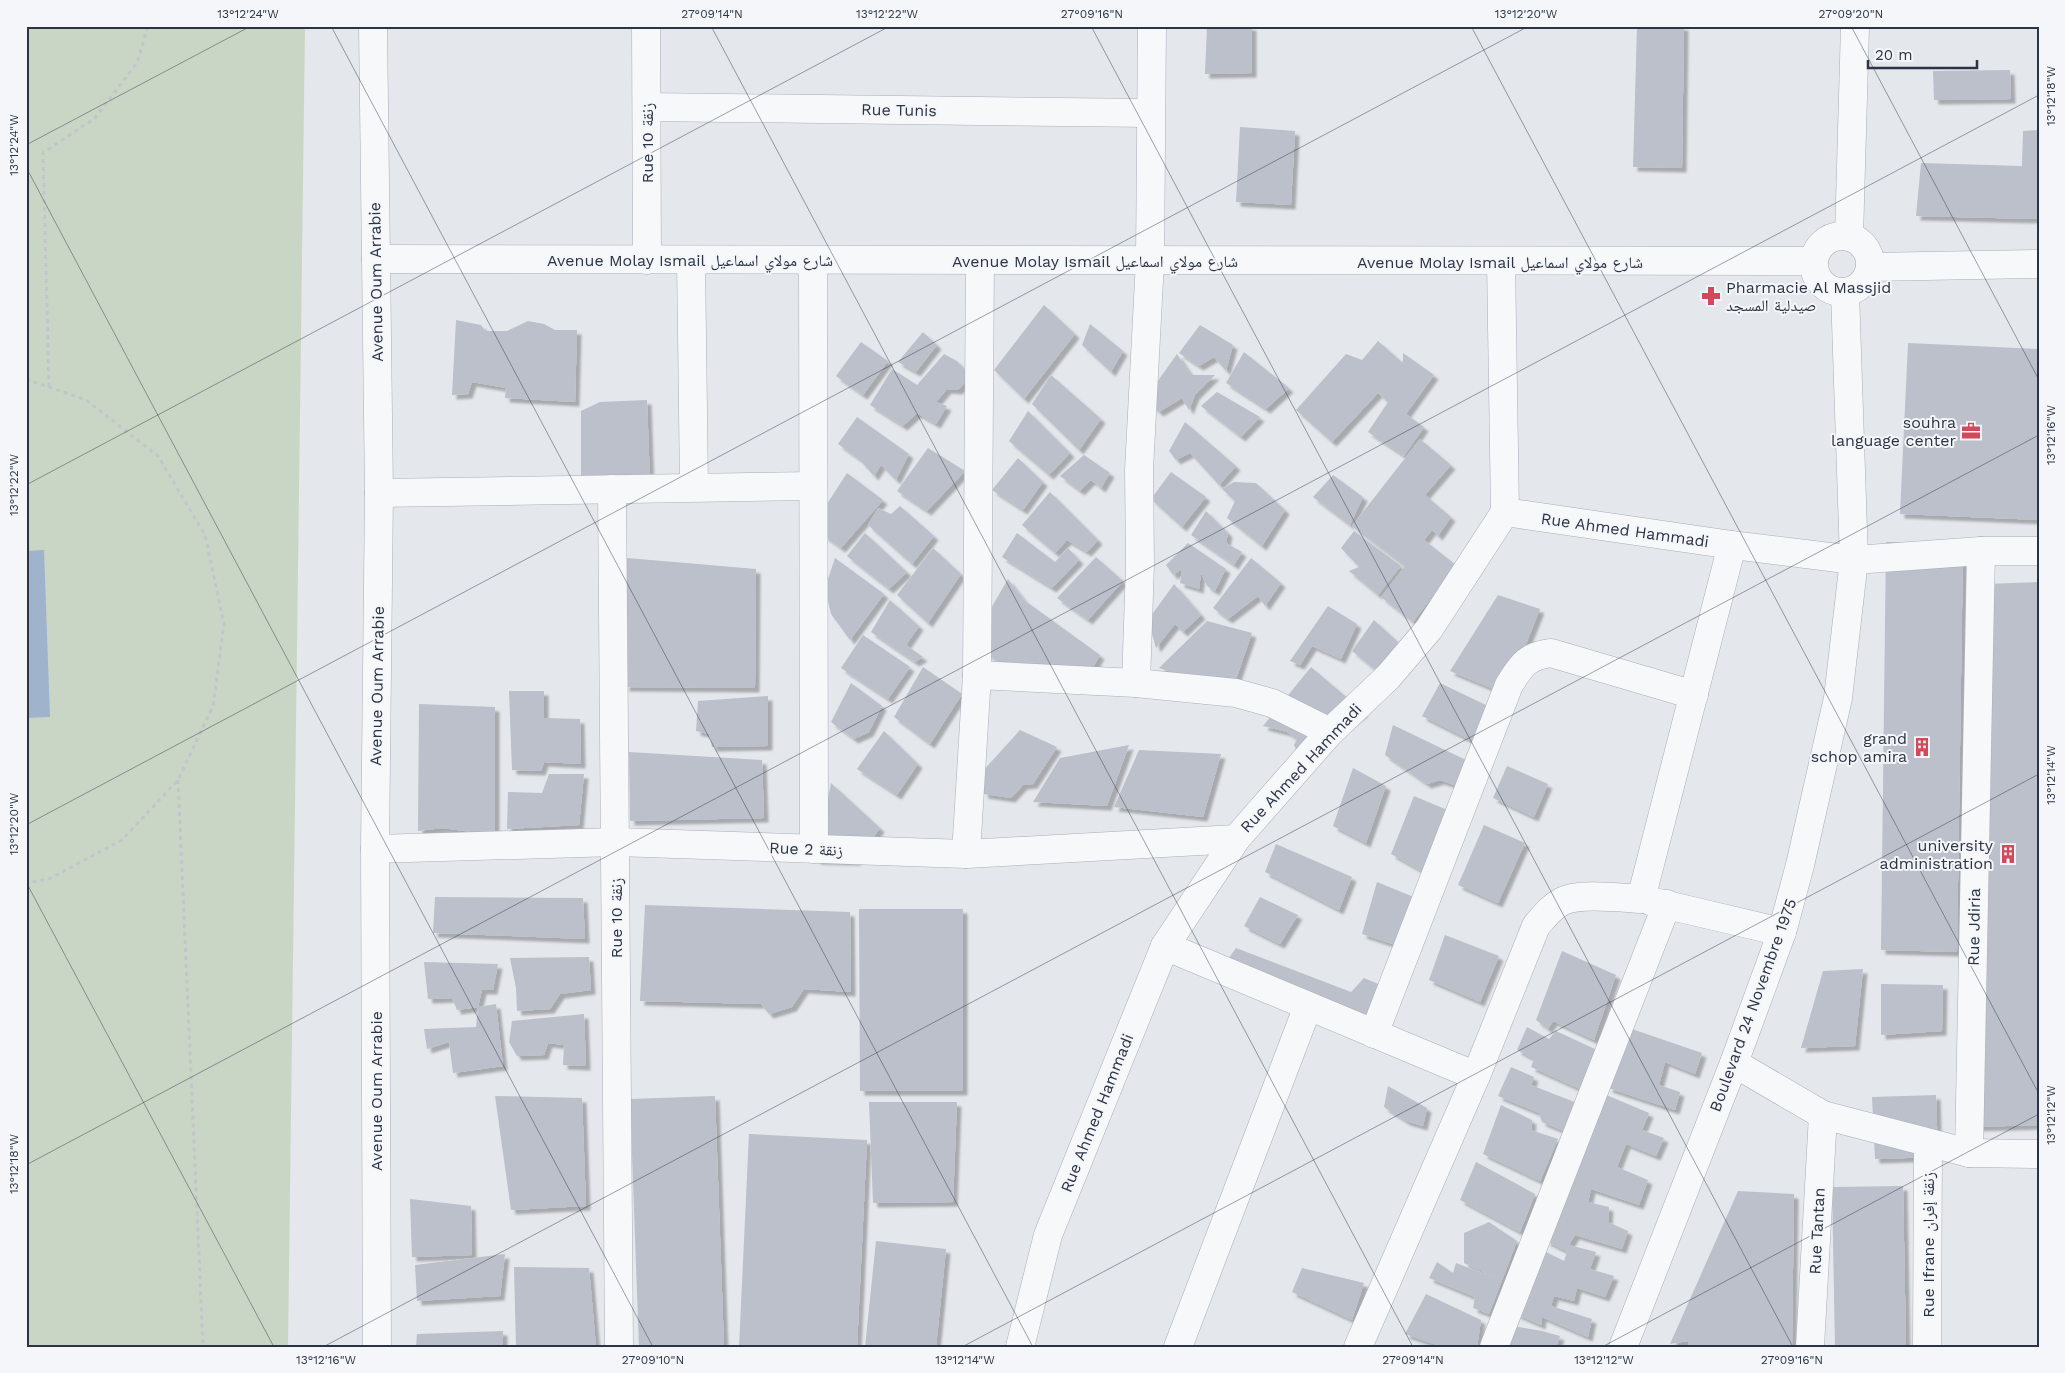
<svg xmlns="http://www.w3.org/2000/svg" width="2065" height="1373" font-family="'Work Sans','Noto Naskh Arabic',sans-serif">
<style>
.green{fill:#c9d6c5}
.water{fill:#9fb4cc}
.building{fill:#bbc0ca;filter:url(#shadow)}
.lines{fill:none;stroke-linecap:round;stroke-linejoin:round}
.minor-casing{stroke:#a9aeb7;stroke-width:29}
.path{stroke:#c2c5cb;stroke-width:3;stroke-dasharray:4 4;stroke-linecap:butt}
.minor{stroke:#f7f8fa;stroke-width:28}
.ticks{fill:none;stroke:#2b3445;stroke-width:1;stroke-opacity:0.45}
.labels{text-anchor:middle;dominant-baseline:central;stroke-width:4;stroke-linejoin:round;paint-order:stroke}
.street-label{font-size:16px;fill:#2b3445;stroke:#f4f6f9}
.poi-label{font-size:16px;fill:#2b3445;stroke:#f4f6f9;text-anchor:end}
.neatline{fill:none;stroke:#2b3445;stroke-width:2}
.ticks-label{font-size:12px;text-anchor:middle;fill:#2b3445}
</style>
<defs>
<filter id="shadow"><feDropShadow dx="4.5" dy="4.5" stdDeviation="1" flood-color="#0004"/></filter>
</defs>
<rect width="100%" height="100%" fill="#e4e7ec"/>
<!-- green -->
<polygon class="green" points="26,26 305,26 288,1347 26,1347"/>
<!-- water -->
<polygon class="water" points="44,550 50,717 26,718 26,551"/>
<!-- building -->
<g class="building">
<polygon points="1207,26 1252,26 1252,73 1205,74"/>
<polygon points="1637,26 1684,26 1682,168 1633,167"/>
<polygon points="2010,70 2011,99 1934,100 1933,71"/>
<polygon points="1240,127 1295,131 1291,205 1236,202"/>
<polygon points="2039,130 2039,219 1916,216 1921,163 2022,166 2023,131"/>
<polygon points="1044,305 1075,334 1024,399 994,370"/>
<polygon points="456,320 481,325 485,331 507,331 528,321 544,324 555,330 577,330 575,402 505,398 506,388 472,382 468,394 452,395"/>
<polygon points="1090,324 1123,351 1111,372 1082,345"/>
<polygon points="1200,325 1233,345 1226,371 1214,357 1199,366 1179,353"/>
<polygon points="923,332 937,345 916,372 898,362"/>
<polygon points="1378,341 1403,363 1403,353 1434,375 1406,414 1424,427 1404,456 1368,432 1388,402 1378,393 1332,442 1296,410 1346,354 1362,360"/>
<polygon points="861,342 888,361 863,395 836,376"/>
<polygon points="1908,343 2039,349 2039,520 1900,514"/>
<polygon points="1244,352 1289,388 1266,409 1226,383"/>
<polygon points="944,354 957,361 971,376 958,390 947,389 936,402 947,406 936,424 917,413 903,426 870,405 892,369 917,385"/>
<polygon points="1177,354 1191,375 1215,375 1195,395 1189,410 1182,398 1159,412 1145,399"/>
<polygon points="1051,375 1101,419 1079,450 1032,404"/>
<polygon points="1217,392 1260,417 1241,437 1201,406"/>
<polygon points="647,400 650,483 581,485 581,411 600,402"/>
<polygon points="1028,411 1070,453 1049,475 1009,441"/>
<polygon points="857,417 909,454 896,480 881,465 874,476 859,459 838,444"/>
<polygon points="1185,422 1236,466 1219,485 1190,453 1176,460 1169,451"/>
<polygon points="1420,439 1451,465 1425,495 1451,517 1438,536 1432,530 1424,540 1456,565 1413,622 1381,597 1405,566 1352,526"/>
<polygon points="928,448 965,471 927,511 897,491"/>
<polygon points="1084,455 1110,473 1101,488 1091,480 1080,491 1060,476"/>
<polygon points="1018,458 1043,482 1023,510 992,490"/>
<polygon points="1171,472 1206,497 1182,527 1151,499"/>
<polygon points="847,473 883,500 841,548 823,535 825,507"/>
<polygon points="1333,475 1363,497 1350,525 1313,497"/>
<polygon points="1234,482 1256,483 1285,510 1262,546 1227,518 1235,501 1222,489"/>
<polygon points="1050,492 1098,540 1087,552 1067,540 1055,553 1022,525"/>
<polygon points="900,506 934,536 912,564 868,525 878,508 891,514"/>
<polygon points="1206,511 1228,533 1226,543 1242,552 1234,565 1191,535"/>
<polygon points="1354,531 1401,566 1378,595 1349,571 1359,567 1341,548"/>
<polygon points="865,533 907,572 889,589 847,556"/>
<polygon points="1017,533 1055,562 1068,548 1079,560 1052,588 1002,557"/>
<polygon points="1886,542 1963,543 1957,952 1881,950"/>
<polygon points="1188,543 1226,569 1215,591 1207,586 1201,573 1199,589 1180,583 1182,569 1173,575 1166,565"/>
<polygon points="933,548 961,574 928,623 897,595"/>
<polygon points="1096,557 1123,581 1088,620 1057,598"/>
<polygon points="627,558 756,569 755,688 625,687"/>
<polygon points="835,558 884,594 850,640 831,614 825,588"/>
<polygon points="1251,558 1281,583 1265,606 1258,596 1228,619 1213,608"/>
<polygon points="1008,579 1024,600 1100,655 1089,674 1010,670 985,652 987,615"/>
<polygon points="2039,582 2039,1125 1970,1127 1985,584"/>
<polygon points="1174,584 1201,615 1183,632 1175,624 1156,648 1148,620"/>
<polygon points="1498,595 1540,609 1506,694 1450,671"/>
<polygon points="890,600 919,626 906,645 923,657 915,662 871,632"/>
<polygon points="1328,606 1357,624 1341,659 1312,646 1300,665 1290,661"/>
<polygon points="1374,620 1399,643 1377,671 1352,651"/>
<polygon points="1207,621 1252,633 1234,685 1199,681 1159,668"/>
<polygon points="863,635 910,667 888,699 841,668"/>
<polygon points="923,667 962,694 930,744 894,717"/>
<polygon points="1311,667 1364,712 1300,757 1294,745 1297,739 1287,732 1263,726"/>
<polygon points="851,683 882,706 869,732 854,739 831,722"/>
<polygon points="1440,683 1492,708 1474,742 1422,716"/>
<polygon points="509,691 544,691 544,718 580,719 581,764 544,762 541,771 512,770"/>
<polygon points="768,696 768,746 712,747 709,734 696,731 698,701"/>
<polygon points="419,704 495,707 495,835 442,828 418,831"/>
<polygon points="1393,725 1466,760 1460,787 1440,780 1427,784 1385,755"/>
<polygon points="1020,730 1057,747 1033,784 1023,785 1011,798 984,794 981,773"/>
<polygon points="884,731 918,764 897,795 857,769"/>
<polygon points="1129,745 1107,806 1033,802 1060,758"/>
<polygon points="1139,750 1221,754 1203,817 1114,807"/>
<polygon points="629,752 762,760 764,818 630,821"/>
<polygon points="1507,766 1548,784 1534,817 1493,798"/>
<polygon points="1353,768 1386,786 1366,843 1333,826"/>
<polygon points="549,774 584,774 579,825 507,829 508,792 542,793"/>
<polygon points="831,783 880,828 856,861 816,860"/>
<polygon points="1414,796 1452,812 1424,872 1391,854"/>
<polygon points="1484,825 1525,843 1498,903 1458,885"/>
<polygon points="1276,844 1352,877 1339,910 1265,872"/>
<polygon points="1377,882 1416,898 1399,946 1362,934"/>
<polygon points="435,897 583,898 585,939 433,933"/>
<polygon points="1260,897 1298,915 1280,944 1244,926"/>
<polygon points="645,905 850,912 851,992 804,989 792,1007 769,1014 761,1004 640,1001"/>
<polygon points="859,909 963,909 963,1091 860,1091"/>
<polygon points="1445,935 1499,956 1480,1002 1429,980"/>
<polygon points="1236,948 1351,992 1364,978 1383,986 1365,1021 1226,962"/>
<polygon points="1562,951 1616,975 1594,1040 1553,1021 1548,1029 1536,1020"/>
<polygon points="589,957 591,990 560,994 550,1009 517,1011 516,988 510,958"/>
<polygon points="424,962 498,964 493,990 482,990 478,1007 457,1010 452,998 428,999"/>
<polygon points="1863,969 1855,1046 1801,1048 1823,971"/>
<polygon points="1881,984 1943,985 1942,1031 1881,1035"/>
<polygon points="496,1004 503,1066 453,1073 449,1042 427,1049 424,1029 476,1027 478,1007"/>
<polygon points="584,1014 586,1066 563,1065 564,1045 548,1043 544,1055 517,1056 509,1042 512,1021"/>
<polygon points="1527,1027 1549,1039 1556,1031 1597,1050 1580,1089 1531,1067 1534,1059 1517,1050"/>
<polygon points="1632,1029 1702,1053 1695,1074 1665,1062 1659,1085 1680,1092 1675,1110 1608,1088"/>
<polygon points="1511,1067 1534,1077 1531,1085 1577,1103 1564,1131 1542,1122 1539,1113 1498,1096"/>
<polygon points="1388,1086 1427,1108 1423,1126 1406,1121 1384,1107"/>
<polygon points="1604,1094 1649,1113 1642,1130 1664,1138 1656,1156 1626,1144 1617,1167 1648,1180 1639,1205 1591,1189 1588,1202 1609,1207 1608,1222 1628,1231 1622,1249 1575,1235 1569,1245 1596,1252 1590,1269 1614,1276 1605,1297 1577,1288 1574,1301 1554,1296 1551,1306 1592,1319 1588,1337 1542,1317 1541,1325 1516,1314 1546,1252 1564,1261 1569,1245 1566,1251 1546,1241"/>
<polygon points="1936,1095 1938,1157 1875,1159 1872,1097"/>
<polygon points="495,1096 582,1098 586,1206 511,1210"/>
<polygon points="715,1096 724,1347 639,1347 630,1099"/>
<polygon points="869,1102 957,1102 953,1202 873,1203"/>
<polygon points="1501,1105 1532,1120 1531,1130 1558,1139 1540,1181 1483,1154"/>
<polygon points="749,1134 867,1140 857,1347 739,1347"/>
<polygon points="1476,1162 1535,1194 1520,1232 1460,1200"/>
<polygon points="1903,1186 1906,1347 1835,1347 1832,1187"/>
<polygon points="1738,1191 1794,1194 1792,1347 1689,1347 1688,1341 1670,1344"/>
<polygon points="410,1199 471,1206 472,1255 412,1257"/>
<polygon points="1489,1222 1517,1241 1489,1314 1473,1308 1475,1297 1429,1278 1437,1262 1453,1273 1456,1263 1498,1279 1464,1263 1464,1233"/>
<polygon points="876,1241 946,1249 936,1347 865,1347"/>
<polygon points="505,1254 500,1296 417,1301 415,1265"/>
<polygon points="514,1267 589,1268 596,1347 516,1347"/>
<polygon points="1302,1268 1364,1283 1352,1320 1292,1292"/>
<polygon points="1426,1294 1481,1320 1477,1347 1443,1347 1405,1334"/>
<polygon points="1513,1326 1542,1331 1560,1336 1556,1347 1505,1347"/>
<polygon points="503,1331 503,1347 416,1347 417,1334"/>
</g>
<g class="lines">
<!-- minor casing -->
<g class="minor-casing">
<g id="minor">
<polyline points="373,26 379,493 375,849 377,1347"/>
<polyline points="646,26 647,260"/>
<polyline points="647,107 1151,113"/>
<circle cx="1842" cy="264" r="28"/>
<polyline points="1849,237 1855,26"/>
<polyline points="376,259 1814,261"/>
<polyline points="691,260 694,487"/>
<polyline points="813,261 814,849"/>
<polyline points="1501,262 1505,512"/>
<polyline points="1870,267 2039,264"/>
<polyline points="612,489 619,1347"/>
<polyline points="379,493 813,486"/>
<polyline points="977,675 1136,683 1236,693 1272,703 1330,732"/>
<polyline points="1136,683 1140,564 1139,470 1150,261 1152,26"/>
<polyline points="375,849 616,842 966,854 1236,839"/>
<polyline points="966,854 977,675 980,261"/>
<polyline points="1650,901 1782,932"/>
<polyline points="1165,946 1476,1076"/>
<path d="M1374,1034L1509,685C1521,666 1526,656 1551,653L1694,695"/>
<polyline points="1734,1063 1823,1115 1969,1153 2039,1154"/>
<polyline points="1969,1153 1981,551"/>
<polyline points="1020,1347 1048,1235 1165,946 1236,839 1330,732 1388,677 1429,629 1505,512 1732,545 1854,560 1981,551 2039,551"/>
<polyline points="1178,1347 1308,1006"/>
<path d="M1358,1347L1476,1076L1536,926C1544,917 1550,908 1561,902C1578,892 1621,898 1641,899L1732,545"/>
<polyline points="1494,1347 1667,904"/>
<polyline points="1623,1347 1734,1063 1782,932 1800,865 1838,698 1854,560 1845,292"/>
<polyline points="1810,1347 1823,1115"/>
<polyline points="1927,1347 1928,1143"/>
</g>
</g>
<!-- path -->
<g class="path">
<polyline points="26,379 86,400 158,456 205,535 224,624 213,706 178,780 122,840 49,879 26,883"/>
<polyline points="49,387 43,153 95,118 137,63 148,26"/>
<polyline points="178,780 203,1347"/>
</g>
<!-- minor -->
<use href="#minor" class="minor"/>
</g>
<!-- ticks -->
<path class="ticks" d="M331,26L1033,1347M711,26L1413,1347M1091,26L1793,1347M1471,26L2039,1094M1851,26L2039,380M26,145L251,26M26,167L653,1347M26,485L890,26M26,825L1529,26M26,882L274,1347M26,1165L2039,95M323,1347L2039,435M962,1347L2039,774M1602,1347L2039,1114"/>
<!-- icons -->
<defs>
<g id="pharmacy-bare" transform="scale(1.5)"><path d="M-2-6h4v4h4v4h-4v4h-4v-4h-4v-4h4Z" fill="#d1495b" stroke="#f4f6f9" stroke-width="2.5" paint-order="stroke"/></g>
<g id="office-bare" transform="scale(1.5)"><path d="M-6-3h4V-5.5h4V-3h4V5H-6ZM-1-4.5V-3h2v-1.5ZM-6 0V1H6V0Z" fill="#d1495b" stroke="#f4f6f9" stroke-width="2.5" paint-order="stroke"/></g>
<g id="building-bare" transform="scale(1.5)"><path d="M-4-6H4V6H1V3H-1V6H-4ZM-2.5-4.3h1.7v1.8h-1.7ZM.8-4.3h1.7v1.8H.8ZM-2.5-1h1.7V.8h-1.7ZM.8-1h1.7V.8H.8Z" fill="#d1495b" stroke="#f4f6f9" stroke-width="2.5" paint-order="stroke"/></g>
</defs>
<g fill-rule="evenodd">
<use href="#pharmacy-bare" x="1711" y="296"/>
<use href="#office-bare" x="1971" y="431"/>
<use href="#building-bare" x="1922" y="747"/>
<use href="#building-bare" x="2008" y="854"/>
</g>
<g class="labels">
<!-- street labels -->
<g class="street-label">
<text transform="translate(899 110) rotate(1)">Rue Tunis</text>
<text transform="translate(647 143) rotate(-90)">Rue 10 زنقة</text>
<text x="690" y="260">Avenue Molay Ismail شارع مولاي اسماعيل</text>
<text x="1095" y="261">Avenue Molay Ismail شارع مولاي اسماعيل</text>
<text x="1500" y="262">Avenue Molay Ismail شارع مولاي اسماعيل</text>
<text transform="translate(376 282) rotate(-91)">Avenue Oum Arrabie</text>
<text transform="translate(1625 530) rotate(8)">Rue Ahmed Hammadi</text>
<text transform="translate(377 686) rotate(-89)">Avenue Oum Arrabie</text>
<text transform="translate(1301 768) rotate(-47)">Rue Ahmed Hammadi</text>
<text transform="translate(806 849) rotate(2)">Rue 2 زنقة</text>
<text transform="translate(616 918) rotate(-90)">Rue 10 زنقة</text>
<text transform="translate(1974 927) rotate(-89)">Rue Jdiria</text>
<text transform="translate(1753 1005) rotate(-70)">Boulevard 24 Novembre 1975</text>
<text transform="translate(376 1091) rotate(-90)">Avenue Oum Arrabie</text>
<text transform="translate(1097 1113) rotate(-68)">Rue Ahmed Hammadi</text>
<text transform="translate(1817 1231) rotate(-87)">Rue Tantan</text>
<text transform="translate(1928 1245) rotate(-90)">Rue Ifrane زنقة إفران</text>
</g>
<!-- poi labels -->
<g class="poi-label">
<text x="1726" y="287" text-anchor="start">Pharmacie Al Massjid<tspan x="1726" dy="18">صيدلية المسجد</tspan></text>
<text x="1956" y="422">souhra<tspan x="1956" dy="18">language center</tspan></text>
<text x="1907" y="738">grand<tspan x="1907" dy="18">schop amira</tspan></text>
<text x="1993" y="845">university<tspan x="1993" dy="18">administration</tspan></text>
</g>
</g>
<!-- border -->
<rect width="2065" height="1373" fill="none" stroke="#f4f6f9" stroke-width="55"/>
<!-- scale -->
<path d="M1868 60v8h109v-8" fill="none" stroke="#2b3445" stroke-width="2.5"/>
<text x="1875" y="60" font-size="15" fill="#2b3445" stroke="#f4f6f9" stroke-width="4" paint-order="stroke">20 m</text>
<rect x="28" y="28" width="2010" height="1318" class="neatline"/>
<g class="ticks-label">
<text x="248" y="18">13°12'24"W</text>
<text x="712" y="18">27°09'14"N</text>
<text x="887" y="18">13°12'22"W</text>
<text x="1092" y="18">27°09'16"N</text>
<text x="1526" y="18">13°12'20"W</text>
<text x="1851" y="18">27°09'20"N</text>
<text transform="translate(2051 96) rotate(-90)" y="4">13°12'18"W</text>
<text transform="translate(14 145) rotate(-90)" y="4">13°12'24"W</text>
<text transform="translate(2051 435) rotate(-90)" y="4">13°12'16"W</text>
<text transform="translate(14 485) rotate(-90)" y="4">13°12'22"W</text>
<text transform="translate(2051 775) rotate(-90)" y="4">13°12'14"W</text>
<text transform="translate(14 824) rotate(-90)" y="4">13°12'20"W</text>
<text transform="translate(2051 1115) rotate(-90)" y="4">13°12'12"W</text>
<text transform="translate(14 1164) rotate(-90)" y="4">13°12'18"W</text>
<text x="326" y="1364">13°12'16"W</text>
<text x="653" y="1364">27°09'10"N</text>
<text x="965" y="1364">13°12'14"W</text>
<text x="1413" y="1364">27°09'14"N</text>
<text x="1604" y="1364">13°12'12"W</text>
<text x="1792" y="1364">27°09'16"N</text>
</g>
</svg>
